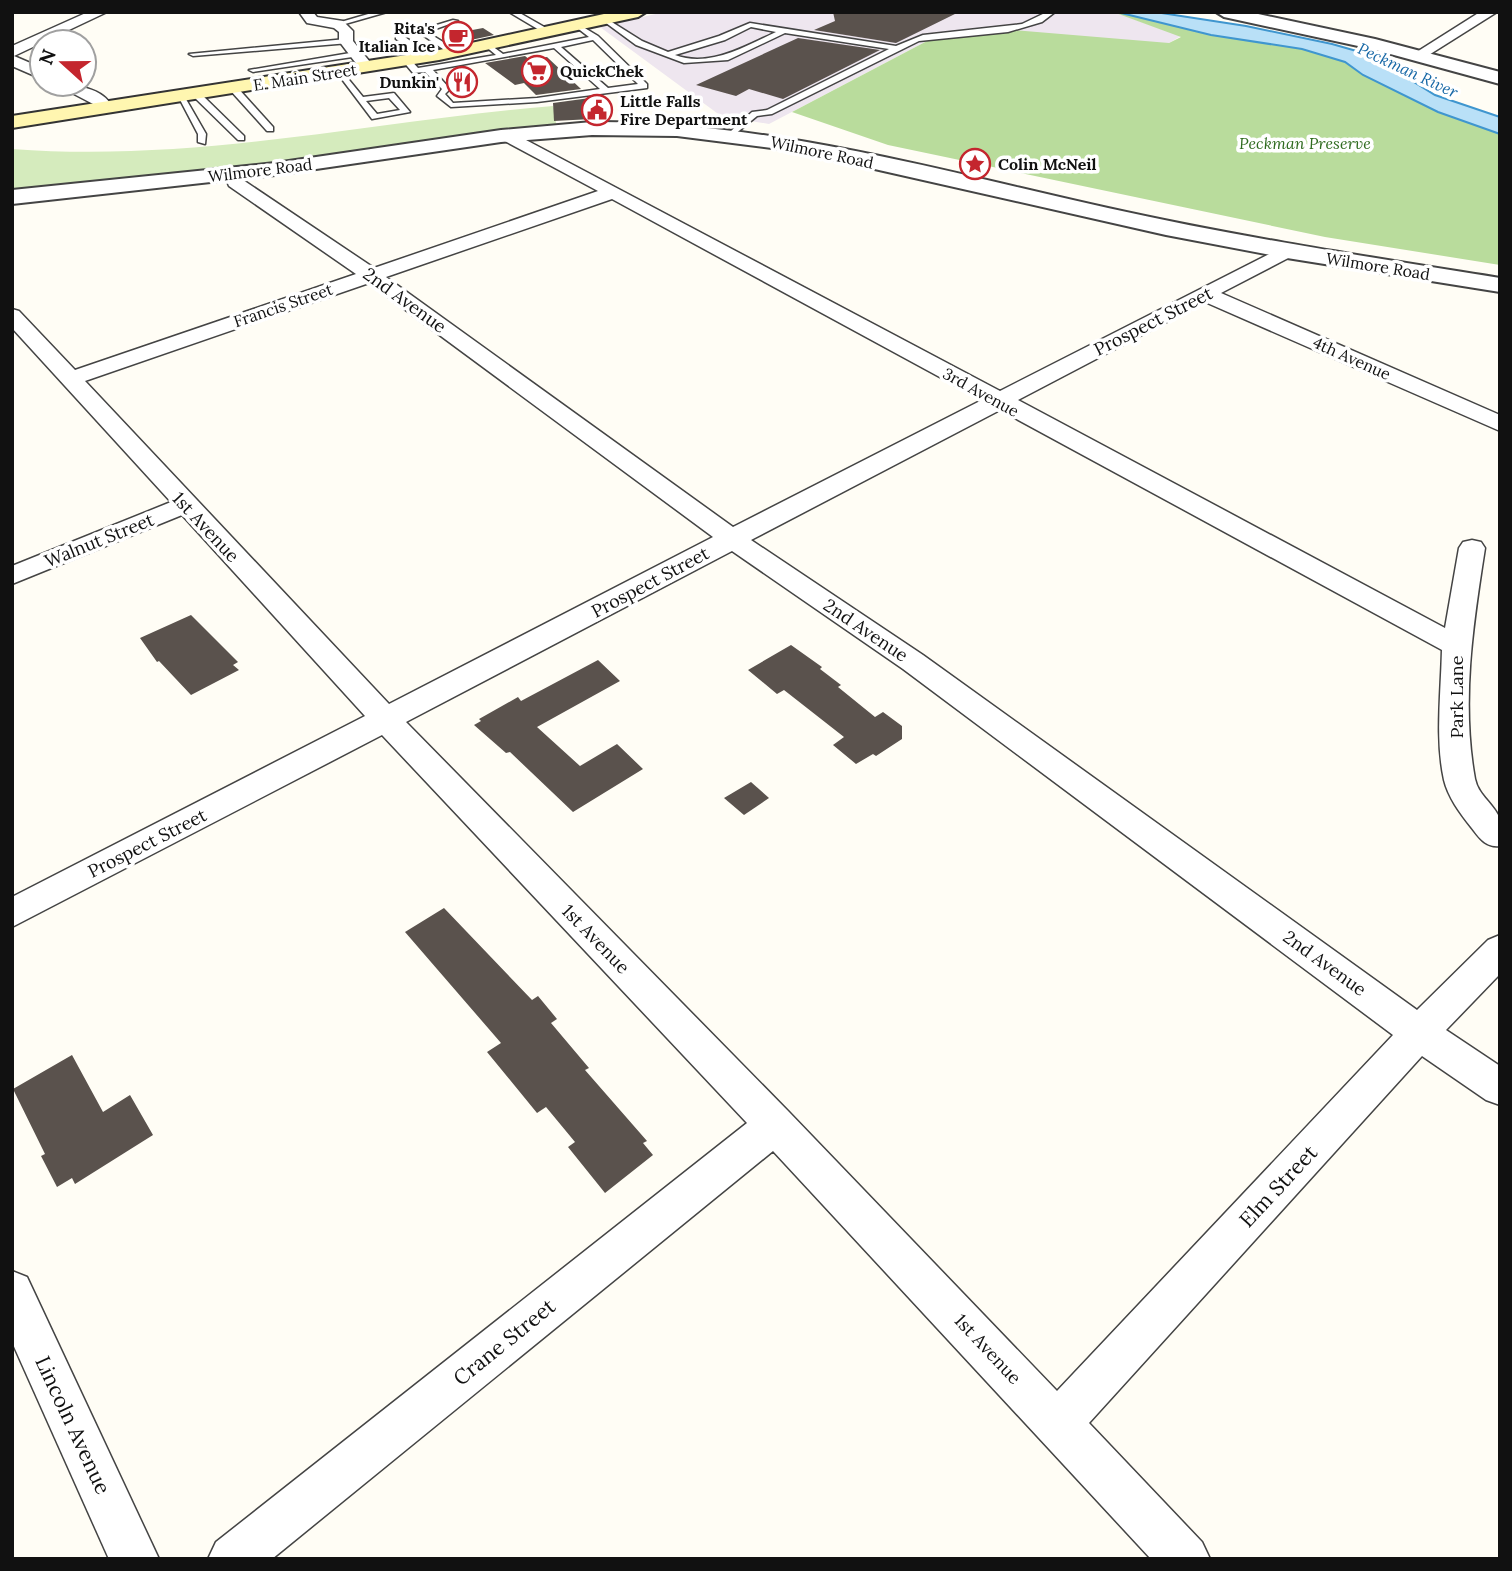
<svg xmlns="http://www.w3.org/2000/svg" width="1512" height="1571" font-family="Lora,serif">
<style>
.industrial{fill:#eee6ef}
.green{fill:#d5ebbd}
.forest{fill:#b9dc9c}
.water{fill:#b9e0f7;stroke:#3f96cf;stroke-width:2}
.building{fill:#5a524d}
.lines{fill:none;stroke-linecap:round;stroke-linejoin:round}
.service-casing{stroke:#444;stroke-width:3}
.minor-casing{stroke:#444;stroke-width:3}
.tertiary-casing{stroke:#444;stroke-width:4}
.secondary-casing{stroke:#333;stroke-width:4}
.service{fill:#fff;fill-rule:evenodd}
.minor{fill:#fff;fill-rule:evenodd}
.tertiary{fill:#fff;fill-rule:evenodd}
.secondary{fill:#fff6b0;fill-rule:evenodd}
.labels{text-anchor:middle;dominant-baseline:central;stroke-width:7;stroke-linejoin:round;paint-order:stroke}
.far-poi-label{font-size:16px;font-weight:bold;fill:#111;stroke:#fff;text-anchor:start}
.far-water-label{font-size:16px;font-style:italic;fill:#1768a6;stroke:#fff}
.far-street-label{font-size:16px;fill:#111;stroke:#fff}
.far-park-label{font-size:16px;font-style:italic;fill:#2f6b1f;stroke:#fff}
.street-label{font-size:18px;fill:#111;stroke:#fff}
.near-street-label{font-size:21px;fill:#111;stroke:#fff}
</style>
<rect width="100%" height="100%" fill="#fffdf5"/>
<!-- industrial -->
<polygon class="industrial" points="664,12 1113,12 1181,36 1169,43 927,41 769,124 721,116 600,27"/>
<!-- green -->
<path class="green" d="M553,106L557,128L261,166L12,192V149C198,163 370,121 553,106Z"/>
<!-- forest -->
<polygon class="forest" points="1113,12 1302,49 1345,62 1357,71 1441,113 1500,134 1500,265 1325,237 888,145 792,112 927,41 1012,30 1169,43 1181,37"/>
<!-- water -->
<polygon class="water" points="1117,12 1155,12 1246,26 1332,44 1360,52 1385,64 1435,95 1500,117 1500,134 1438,112 1363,75 1345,62 1302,49 1211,35"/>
<!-- building -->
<g class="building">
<polygon points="833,12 959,12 896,43 814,30 835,21"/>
<polygon points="483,28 494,35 457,43 446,35"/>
<polygon points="798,38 880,50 783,99 749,89 736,96 696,85"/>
<polygon points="525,56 530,60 547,57 581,89 536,95 524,83 515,85 485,63"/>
<polygon points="590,98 611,118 554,121 553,103"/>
<polygon points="191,615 238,662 233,665 239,670 191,695 159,661 157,662 140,638"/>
<polygon points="791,645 822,667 820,669 841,685 838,687 875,717 883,712 902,726 902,739 876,756 873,754 856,764 833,745 844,737 784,690 777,694 748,670"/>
<polygon points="598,660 620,681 537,727 580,766 617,744 643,769 573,812 510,752 506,753 474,725 481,721 479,719 518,697 521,701"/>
<polygon points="751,782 769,798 744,815 724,798"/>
<polygon points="444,908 532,1000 538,996 557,1019 551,1023 589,1068 585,1070 647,1141 643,1143 653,1155 605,1193 568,1147 575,1142 546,1107 537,1113 487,1052 501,1043 405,932"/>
<polygon points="72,1055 103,1112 130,1095 153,1135 75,1184 72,1178 57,1187 41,1156 45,1154 13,1089"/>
</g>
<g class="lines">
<!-- service casing -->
<g class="service-casing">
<g id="service">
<polygon points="375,12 387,12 338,26 334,24"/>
<polygon points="509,12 518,12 553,32 546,34"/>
<path d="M1047,12H1055L1042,22L1008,32L919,41L772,114L757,116L734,135H731V131L752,112L767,110L889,49L785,33L728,60L684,63L636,45L602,20L607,19L642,41L668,52L719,36L750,23L896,46L923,35L1022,24ZM751,27L776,32C746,46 709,68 675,55L725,40Z"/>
<polygon points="453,20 458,21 427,32 456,50 456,54 450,54 417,31"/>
<path d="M578,24L598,36L647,84V88L537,102L451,107L437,96L442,89L425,72L413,73L402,60L409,58L418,68L496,55L484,45L488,43L503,54L589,37L576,27ZM593,40L638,84L608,88L561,47ZM554,48L600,89L537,98L453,103L445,94L450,89L433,70Z"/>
<polygon points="396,35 402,35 432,56 425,58 396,39"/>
<polygon points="346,39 349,43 193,56 189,54"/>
<polygon points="356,52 359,56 253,72 249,70"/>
<path d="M335,70H341L363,97L394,93L410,112L372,119ZM389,98L400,110L377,114L366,101Z"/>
<polygon points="230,86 236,86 273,127 273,131 267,131 230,90"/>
<polygon points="193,92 199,92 244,136 244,140 238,140 193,96"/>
<polygon points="177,94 183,94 206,134 205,144 198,142 198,134"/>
</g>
</g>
<!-- minor casing -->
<g class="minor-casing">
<g id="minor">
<polygon points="88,12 107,12 14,56 42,68 42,79 12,66 12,46"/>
<polygon points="299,12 313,12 317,17 343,21 353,31 353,41 374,67 371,70 361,70 339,41 339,32 334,28 307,23"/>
<polygon points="1480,12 1497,12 1424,58 1419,59 1412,55"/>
<path d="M55,84C74,84 104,88 112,107L110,110H98L95,105Z"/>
<path d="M509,131L1000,391L1287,245L1297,251L1294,255L1221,293L1500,415V431L1205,302L1018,400L1445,628L1459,548L1463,542L1472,540L1481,542L1485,548C1473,624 1461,702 1475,779C1478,794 1491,802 1498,815C1502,822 1500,837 1500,846C1485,848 1479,837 1471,827C1460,813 1448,797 1444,780C1435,739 1441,693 1442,650L1000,410L751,540L923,655L1417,1010L1488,940L1500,935V974L1446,1030L1500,1066V1105L1486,1100L1422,1056L1089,1423L1202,1542L1210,1559H1151L773,1151L272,1559H208L216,1542L747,1123L382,735L12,927V897L365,716L182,515L12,584V566L171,502L12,328V309L19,311L75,370L356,274L229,186L224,174L233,169L239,170L243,180L374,268L598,191L503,140L501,136L503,132ZM612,199L982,400L733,527L386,277ZM369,283L713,537L389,704L85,381ZM732,551L903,669L1393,1035L1057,1391L789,1112L406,722Z"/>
<polygon points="12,1271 27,1277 159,1559 109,1559 12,1342"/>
</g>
</g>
<!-- tertiary casing -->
<g class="tertiary-casing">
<g id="tertiary">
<polygon points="1216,12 1249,12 1375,39 1500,72 1500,84 1372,49 1224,17"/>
<path d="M592,122C767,121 938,170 1108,208C1238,237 1369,257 1500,278V292L1287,258L1166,235L795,151L677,136L592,135L501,142L275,175L12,204V190L275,163L501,130Z"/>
</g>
</g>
<!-- secondary casing -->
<g class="secondary-casing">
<polygon id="secondary" points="613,12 646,12 638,17 439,60 12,128 12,116 439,50"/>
</g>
<!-- service -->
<use href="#service" class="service"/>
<!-- minor -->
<use href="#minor" class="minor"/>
<!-- tertiary -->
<use href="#tertiary" class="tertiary"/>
<!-- secondary -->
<use href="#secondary" class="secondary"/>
</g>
<!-- icons -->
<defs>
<g id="cafe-ring" transform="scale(1.575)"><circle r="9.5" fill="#fff" stroke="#c4262e" stroke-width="1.5"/><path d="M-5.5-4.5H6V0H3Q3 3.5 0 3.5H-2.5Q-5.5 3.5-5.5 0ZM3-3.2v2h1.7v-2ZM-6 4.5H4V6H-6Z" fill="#c4262e"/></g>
<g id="supermarket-ring" transform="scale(1.575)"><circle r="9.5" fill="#fff" stroke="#c4262e" stroke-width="1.5"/><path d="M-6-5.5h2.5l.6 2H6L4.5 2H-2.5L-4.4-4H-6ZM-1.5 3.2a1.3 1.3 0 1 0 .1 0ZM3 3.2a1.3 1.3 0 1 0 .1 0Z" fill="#c4262e"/></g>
<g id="restaurant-ring" transform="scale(1.575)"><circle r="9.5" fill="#fff" stroke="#c4262e" stroke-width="1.5"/><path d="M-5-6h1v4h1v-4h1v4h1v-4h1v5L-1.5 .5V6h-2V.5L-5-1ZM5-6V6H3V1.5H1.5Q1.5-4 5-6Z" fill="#c4262e"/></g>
<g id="civic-ring" transform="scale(1.575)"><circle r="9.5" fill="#fff" stroke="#c4262e" stroke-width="1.5"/><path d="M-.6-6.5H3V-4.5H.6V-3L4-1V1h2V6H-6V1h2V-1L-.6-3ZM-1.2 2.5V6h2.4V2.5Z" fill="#c4262e"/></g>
<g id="sight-ring" transform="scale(1.575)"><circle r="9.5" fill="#fff" stroke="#c4262e" stroke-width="1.5"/><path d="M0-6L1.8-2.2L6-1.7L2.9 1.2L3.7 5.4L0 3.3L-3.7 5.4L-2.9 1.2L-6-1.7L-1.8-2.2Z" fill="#c4262e"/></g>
</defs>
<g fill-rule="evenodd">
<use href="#cafe-ring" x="458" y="37"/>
<use href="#supermarket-ring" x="537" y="71"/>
<use href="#restaurant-ring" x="462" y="82"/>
<use href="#civic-ring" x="597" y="110"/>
<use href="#sight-ring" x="975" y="164"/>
</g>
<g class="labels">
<!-- far-poi labels -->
<g class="far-poi-label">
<text x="435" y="28" text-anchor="end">Rita's<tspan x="435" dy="18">Italian Ice</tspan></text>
<text x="560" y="71">QuickChek</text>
<text x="439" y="82" text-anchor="end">Dunkin'</text>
<text x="620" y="101">Little Falls<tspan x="620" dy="18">Fire Department</tspan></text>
<text x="998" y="164">Colin McNeil</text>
</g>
<!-- far-water labels -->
<g class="far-water-label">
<text transform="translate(1408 70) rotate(25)">Peckman River</text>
</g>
<!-- far-street labels -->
<g class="far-street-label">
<text transform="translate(305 77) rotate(-9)">E. Main Street</text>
<text transform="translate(822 152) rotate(12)">Wilmore Road</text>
<text transform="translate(260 170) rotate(-7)">Wilmore Road</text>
<text transform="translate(1378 266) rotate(9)">Wilmore Road</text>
<text transform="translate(283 305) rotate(-19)">Francis Street</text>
<text transform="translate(1352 358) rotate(24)">4th Avenue</text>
<text transform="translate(981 392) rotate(29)">3rd Avenue</text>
</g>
<!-- far-park labels -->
<g class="far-park-label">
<text x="1305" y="143">Peckman Preserve</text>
</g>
<!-- street labels -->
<g class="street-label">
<text transform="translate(405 300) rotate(36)">2nd Avenue</text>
<text transform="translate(1153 321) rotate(-27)">Prospect Street</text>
<text transform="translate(206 527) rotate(47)">1st Avenue</text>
<text transform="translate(99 540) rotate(-22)">Walnut Street</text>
<text transform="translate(650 582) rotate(-28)">Prospect Street</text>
<text transform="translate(866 630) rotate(34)">2nd Avenue</text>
<text transform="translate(1456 697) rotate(-90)">Park Lane</text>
<text transform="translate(147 843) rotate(-27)">Prospect Street</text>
<text transform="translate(596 939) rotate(46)">1st Avenue</text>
<text transform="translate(1325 963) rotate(36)">2nd Avenue</text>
<text transform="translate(988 1349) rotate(47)">1st Avenue</text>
</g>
<!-- near-street labels -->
<g class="near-street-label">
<text transform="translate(1278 1186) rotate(-47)">Elm Street</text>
<text transform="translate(504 1342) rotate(-39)">Crane Street</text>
<text transform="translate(73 1425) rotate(65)">Lincoln Avenue</text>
</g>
</g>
<!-- border -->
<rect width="1512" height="1571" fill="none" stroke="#111111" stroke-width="28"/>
<!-- north arrow -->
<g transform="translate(63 63) rotate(291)"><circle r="33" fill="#ffffff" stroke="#a0a0a0" stroke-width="2"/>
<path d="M0-5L12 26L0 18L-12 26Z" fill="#c4262e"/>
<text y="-10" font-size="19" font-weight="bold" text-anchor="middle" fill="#111111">N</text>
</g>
</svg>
